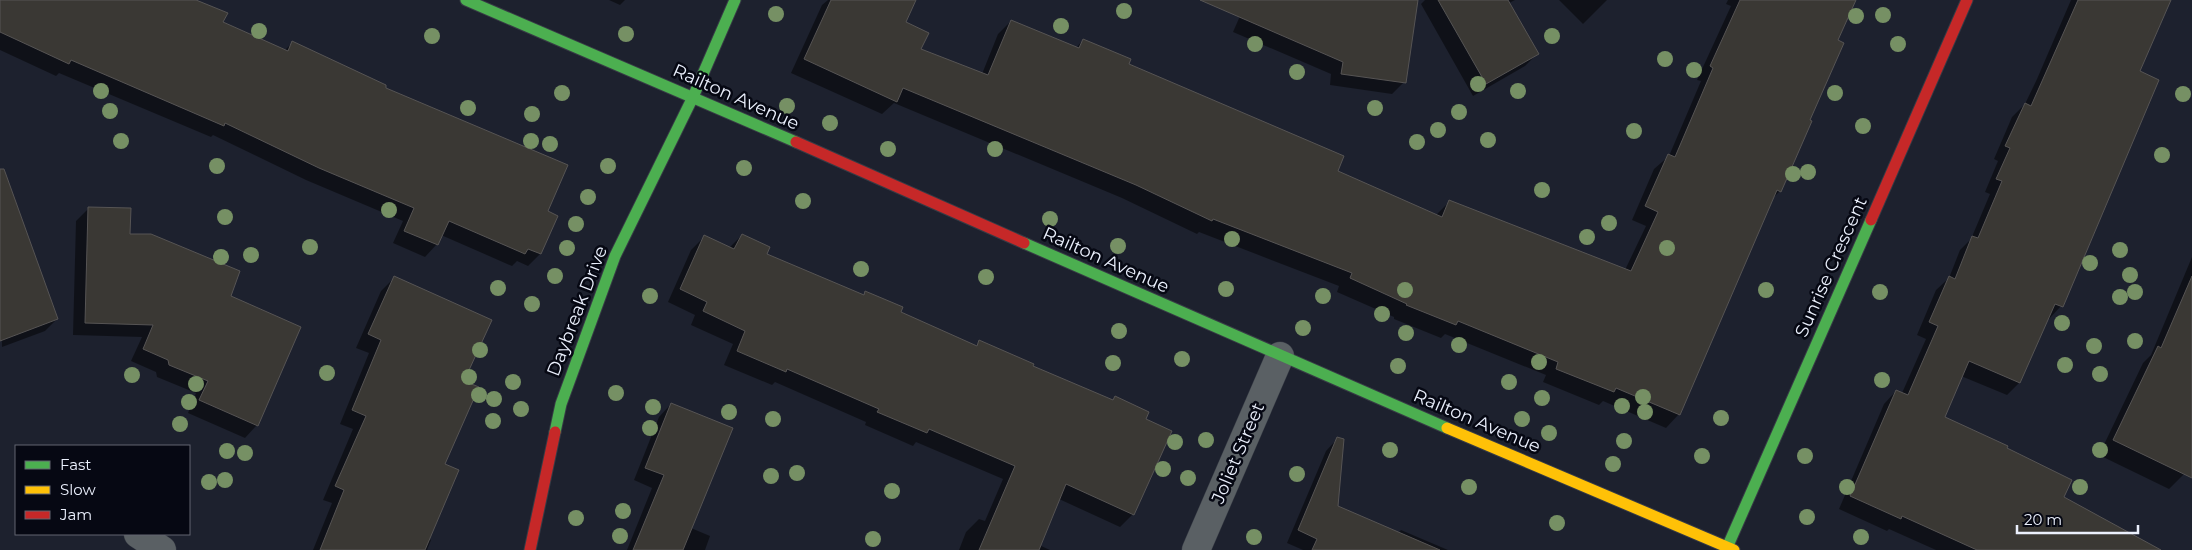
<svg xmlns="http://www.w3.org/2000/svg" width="2192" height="550" font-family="Montserrat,sans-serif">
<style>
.shadow{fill:#0007}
.building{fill:#3a3834;stroke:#565454}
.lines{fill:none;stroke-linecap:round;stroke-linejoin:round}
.street-casing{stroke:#373b45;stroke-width:29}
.fast-casing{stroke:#373b45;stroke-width:13}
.slow-casing{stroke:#373b45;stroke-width:13}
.jam-casing{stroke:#373b45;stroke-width:13}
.street{stroke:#5a6064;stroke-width:28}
.fast{stroke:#4caf50;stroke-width:11}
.slow{stroke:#ffc107;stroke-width:11}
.jam{stroke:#c62828;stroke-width:11}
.tree{fill:#769064}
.labels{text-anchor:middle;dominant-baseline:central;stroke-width:5;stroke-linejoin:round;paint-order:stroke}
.street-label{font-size:18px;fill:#ebf0fd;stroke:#060813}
</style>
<rect width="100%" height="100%" fill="#1d212e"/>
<!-- shadow -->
<g class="shadow">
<polygon points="0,0 195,0 221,23 284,51 292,43 384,89 546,212 540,254 528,266 517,261 512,266 441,235 437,244 425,257 393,243 403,221 306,180 213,135 211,137 59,73 56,76 0,50"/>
<polygon points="609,0 625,0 620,5"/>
<polygon points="828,0 914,0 904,23 920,50 982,74 998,34 1011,21 1076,48 1083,40 1337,171 1436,215 1450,201 1625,270 1646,226 1632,220 1654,169 1669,156 1701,81 1697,80 1731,6 1726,4 1728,0 1855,0 1837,41 1809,121 1780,191 1772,199 1679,414 1666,428 1603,401 1599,405 1543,382 1546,375 1445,334 1441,338 1394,319 1394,317 1337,292 1339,286 1199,232 1197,234 1122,198 894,103 882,114 791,73 822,5"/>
<polygon points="1247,0 1417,0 1404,82 1392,94 1330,85 1331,74 1233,32"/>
<polygon points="1425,0 1515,0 1509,3 1537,54 1525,66 1473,96 1421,4"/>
<polygon points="1559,0 1607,0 1583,24"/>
<polygon points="2071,0 2169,0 2138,72 2061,306 2049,319 2047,318 2019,383 2007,395 1961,376 1943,418 2005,449 2062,498 2143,550 1936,550 1889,529 1887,531 1839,509 1884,404 1896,391 1902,393 1926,339 1917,335 1936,290 1949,278 1960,250 1971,239 1990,194 1985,192 1998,161 1994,159 2012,117 2025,104 2037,79"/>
<polygon points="89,208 229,297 257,425 245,438 188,413 196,393 157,377 156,372 131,361 142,337 73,335 76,221"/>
<polygon points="0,230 57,319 45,331 2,347"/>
<polygon points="742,235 765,255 862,296 866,293 899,313 975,346 980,342 1144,420 1133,514 1120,527 1059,499 1039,545 1050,550 959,550 966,532 979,519 985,521 1003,479 916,442 913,446 865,425 866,422 775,382 772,385 724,365 733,344 691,325 695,315 668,302 691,250 704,237 729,248"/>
<polygon points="2192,257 2192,461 2184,474 2169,489 2099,455 2143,363 2151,355"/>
<polygon points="394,278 463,382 428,539 431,540 427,550 313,550 332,503 323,500 353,429 340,424 369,353 356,348 381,291"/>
<polygon points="671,404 691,528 710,536 705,550 627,550 652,488 634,480 659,417"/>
<polygon points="1338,438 1337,507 1398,533 1401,530 1448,550 1303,550 1287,543 1326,451"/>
</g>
<!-- building -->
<g class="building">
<polygon points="0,0 196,0 228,13 223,22 288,51 292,41 386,85 386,88 568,165 548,211 558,216 541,254 528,249 525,254 449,221 438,245 404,231 414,208 319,168 225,123 224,126 71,60 69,64 0,32"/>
<polygon points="831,0 916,0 906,22 929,33 921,49 988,75 1011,20 1079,48 1083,39 1131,59 1129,64 1344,156 1338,171 1442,217 1449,200 1631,271 1658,212 1645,206 1668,154 1675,157 1713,68 1710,66 1740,0 1856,0 1838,40 1844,43 1810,120 1812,121 1781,192 1777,190 1680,415 1616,388 1614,392 1556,369 1558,362 1458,321 1456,325 1406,305 1407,304 1350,278 1352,273 1213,219 1212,221 1136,185 903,88 897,102 804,59"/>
<polygon points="1200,0 1418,0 1406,83 1341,74 1343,62"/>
<polygon points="1438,0 1508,0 1539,54 1486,84"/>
<polygon points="2078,0 2171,0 2140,71 2159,80 2063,307 2055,304 2020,383 1969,361 1945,417 2008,446 2007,448 2072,480 2064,497 2161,550 1977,550 1902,516 1901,519 1850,496 1896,390 1908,395 1938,326 1929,322 1949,276 1955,279 1972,236 1978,238 2002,181 1996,179 2010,148 2005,146 2025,103 2031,106"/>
<polygon points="0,169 4,169 58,319 0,341"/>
<polygon points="88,207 131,208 130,234 151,234 240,271 231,296 301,327 258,426 199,400 208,381 169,365 168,360 143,349 153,325 85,323"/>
<polygon points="742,234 770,247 767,254 864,295 865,291 903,307 901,312 977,346 979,340 1034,364 1033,366 1113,400 1115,396 1149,412 1146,419 1172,431 1134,515 1066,484 1039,550 979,550 1015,466 929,429 927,433 877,412 879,409 787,369 786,372 737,351 745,331 703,311 707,302 680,289 704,235 734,249"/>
<polygon points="394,276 492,320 464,381 479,387 445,464 459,470 425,550 320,550 344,490 335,486 366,416 352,410 381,340 368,334"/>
<polygon points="2192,276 2192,478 2113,440 2158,346 2161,348"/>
<polygon points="671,403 733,428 683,550 633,550 664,475 645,468"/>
<polygon points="1337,437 1344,439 1338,506 1440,550 1312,550 1317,539 1298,530"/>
</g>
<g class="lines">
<!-- street casing -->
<g class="street-casing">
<g id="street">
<polyline points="138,534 162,550"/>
<polyline points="1196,550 1280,356"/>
</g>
</g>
<!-- fast casing -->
<g class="fast-casing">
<g id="fast">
<polyline points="466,0 796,142"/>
<polyline points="1024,243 1447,428"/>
<polyline points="555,432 561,404 615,256 693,97 735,0"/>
<polyline points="1726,550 1871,220"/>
</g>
</g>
<!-- slow casing -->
<g class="slow-casing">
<polyline id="slow" points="1447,428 1734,550"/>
</g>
<!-- jam casing -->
<g class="jam-casing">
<g id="jam">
<polyline points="796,142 1024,243"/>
<polyline points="1871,220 1967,0"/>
<polyline points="530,550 555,432"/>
</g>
</g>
<!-- street -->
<use href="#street" class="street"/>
<!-- fast -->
<use href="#fast" class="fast"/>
<!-- slow -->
<use href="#slow" class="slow"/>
<!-- jam -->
<use href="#jam" class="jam"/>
</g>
<!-- trees -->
<g class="tree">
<circle cx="1124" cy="11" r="8"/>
<circle cx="776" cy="14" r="8"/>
<circle cx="1883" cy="15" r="8"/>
<circle cx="1856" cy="16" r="8"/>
<circle cx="1061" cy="26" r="8"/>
<circle cx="259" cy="31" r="8"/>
<circle cx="626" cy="34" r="8"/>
<circle cx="432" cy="36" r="8"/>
<circle cx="1552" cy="36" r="8"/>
<circle cx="1255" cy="44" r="8"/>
<circle cx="1898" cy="44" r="8"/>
<circle cx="1665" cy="59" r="8"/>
<circle cx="1694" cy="70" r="8"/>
<circle cx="1297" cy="72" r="8"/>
<circle cx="1478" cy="84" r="8"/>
<circle cx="101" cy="91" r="8"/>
<circle cx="1518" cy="91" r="8"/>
<circle cx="562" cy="93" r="8"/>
<circle cx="1835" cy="93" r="8"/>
<circle cx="2183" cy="94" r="8"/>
<circle cx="787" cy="106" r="8"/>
<circle cx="468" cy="108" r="8"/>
<circle cx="1375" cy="108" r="8"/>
<circle cx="110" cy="111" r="8"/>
<circle cx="1459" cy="112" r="8"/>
<circle cx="532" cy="114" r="8"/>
<circle cx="830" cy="123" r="8"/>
<circle cx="1863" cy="126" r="8"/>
<circle cx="1438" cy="130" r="8"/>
<circle cx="1634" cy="131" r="8"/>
<circle cx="1488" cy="140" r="8"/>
<circle cx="121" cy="141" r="8"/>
<circle cx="531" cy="141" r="8"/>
<circle cx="1417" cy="142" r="8"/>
<circle cx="550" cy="144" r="8"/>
<circle cx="888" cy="149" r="8"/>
<circle cx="995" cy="149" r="8"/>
<circle cx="2162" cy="155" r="8"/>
<circle cx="217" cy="166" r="8"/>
<circle cx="608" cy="166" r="8"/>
<circle cx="744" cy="168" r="8"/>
<circle cx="1808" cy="172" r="8"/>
<circle cx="1793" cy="174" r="8"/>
<circle cx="1542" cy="190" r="8"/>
<circle cx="588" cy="197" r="8"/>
<circle cx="803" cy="201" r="8"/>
<circle cx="389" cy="210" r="8"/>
<circle cx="225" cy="217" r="8"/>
<circle cx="1050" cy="219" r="8"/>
<circle cx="1609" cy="223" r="8"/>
<circle cx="576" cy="224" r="8"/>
<circle cx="1587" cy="237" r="8"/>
<circle cx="1232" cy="239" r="8"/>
<circle cx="1118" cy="246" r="8"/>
<circle cx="310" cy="247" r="8"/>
<circle cx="567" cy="248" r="8"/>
<circle cx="1667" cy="248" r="8"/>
<circle cx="2120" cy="250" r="8"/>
<circle cx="251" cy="255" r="8"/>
<circle cx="221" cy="257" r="8"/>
<circle cx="2090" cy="263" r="8"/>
<circle cx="861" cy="269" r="8"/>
<circle cx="2130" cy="275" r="8"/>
<circle cx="555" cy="276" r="8"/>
<circle cx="986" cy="277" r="8"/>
<circle cx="498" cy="288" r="8"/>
<circle cx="1226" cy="289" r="8"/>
<circle cx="1405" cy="290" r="8"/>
<circle cx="1766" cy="290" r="8"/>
<circle cx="1880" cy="292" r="8"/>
<circle cx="2135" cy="292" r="8"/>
<circle cx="650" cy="296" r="8"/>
<circle cx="1323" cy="296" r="8"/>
<circle cx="2120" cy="297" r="8"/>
<circle cx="532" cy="304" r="8"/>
<circle cx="1382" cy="314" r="8"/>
<circle cx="2062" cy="323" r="8"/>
<circle cx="1303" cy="328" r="8"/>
<circle cx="1119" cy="331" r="8"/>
<circle cx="1406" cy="333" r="8"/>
<circle cx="2135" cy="341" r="8"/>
<circle cx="1459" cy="345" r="8"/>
<circle cx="2094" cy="346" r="8"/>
<circle cx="480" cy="350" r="8"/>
<circle cx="1182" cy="359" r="8"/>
<circle cx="1539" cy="362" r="8"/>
<circle cx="1113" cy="363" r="8"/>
<circle cx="2065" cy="365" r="8"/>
<circle cx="1398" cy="366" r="8"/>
<circle cx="327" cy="373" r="8"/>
<circle cx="2100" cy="374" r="8"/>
<circle cx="132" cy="375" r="8"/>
<circle cx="469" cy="377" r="8"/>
<circle cx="1882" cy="380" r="8"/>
<circle cx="513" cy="382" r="8"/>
<circle cx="1509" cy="382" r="8"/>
<circle cx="196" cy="384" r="8"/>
<circle cx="616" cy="393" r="8"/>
<circle cx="479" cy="395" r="8"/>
<circle cx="1643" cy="397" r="8"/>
<circle cx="1542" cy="398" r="8"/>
<circle cx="494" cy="399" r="8"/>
<circle cx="189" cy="402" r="8"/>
<circle cx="1622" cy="406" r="8"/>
<circle cx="653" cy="407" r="8"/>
<circle cx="521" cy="409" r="8"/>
<circle cx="729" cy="412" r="8"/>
<circle cx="1645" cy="412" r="8"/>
<circle cx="1721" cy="418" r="8"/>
<circle cx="773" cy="419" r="8"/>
<circle cx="1522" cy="419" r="8"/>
<circle cx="493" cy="421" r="8"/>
<circle cx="180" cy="424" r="8"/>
<circle cx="650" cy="428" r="8"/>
<circle cx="1549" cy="433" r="8"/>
<circle cx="1206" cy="440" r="8"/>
<circle cx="1624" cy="441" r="8"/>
<circle cx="1175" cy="442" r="8"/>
<circle cx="1390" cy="450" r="8"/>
<circle cx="2100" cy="450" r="8"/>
<circle cx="227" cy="451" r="8"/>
<circle cx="245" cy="453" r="8"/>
<circle cx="1702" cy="456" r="8"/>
<circle cx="1805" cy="456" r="8"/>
<circle cx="1613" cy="464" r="8"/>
<circle cx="1163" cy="469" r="8"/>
<circle cx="797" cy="473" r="8"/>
<circle cx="1297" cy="474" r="8"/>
<circle cx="771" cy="476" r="8"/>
<circle cx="1188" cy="478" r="8"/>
<circle cx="225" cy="480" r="8"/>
<circle cx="209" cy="482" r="8"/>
<circle cx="1469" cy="487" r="8"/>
<circle cx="1847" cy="487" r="8"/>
<circle cx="2080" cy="487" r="8"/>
<circle cx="892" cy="491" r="8"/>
<circle cx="623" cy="511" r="8"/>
<circle cx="1807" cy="517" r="8"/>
<circle cx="576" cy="518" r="8"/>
<circle cx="1557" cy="523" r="8"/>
<circle cx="620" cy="536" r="8"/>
<circle cx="1254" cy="537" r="8"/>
<circle cx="1861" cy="537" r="8"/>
<circle cx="873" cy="539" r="8"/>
</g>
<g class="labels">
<!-- street labels -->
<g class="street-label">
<text transform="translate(736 97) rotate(24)">Railton Avenue</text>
<text transform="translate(1106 260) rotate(24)">Railton Avenue</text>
<text transform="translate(1831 267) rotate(-66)">Sunrise Crescent</text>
<text transform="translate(577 311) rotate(-69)">Daybreak Drive</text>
<text transform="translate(1477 421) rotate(23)">Railton Avenue</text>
<text transform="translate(1238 453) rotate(-67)">Joliet Street</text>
</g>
</g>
<!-- legend -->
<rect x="15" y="445" width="175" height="90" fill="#060813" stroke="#626571"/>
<rect x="25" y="461" width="25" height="8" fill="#4caf50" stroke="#626571"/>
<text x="60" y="470" font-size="15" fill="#ebf0fd">Fast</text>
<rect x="25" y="486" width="25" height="8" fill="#ffc107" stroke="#626571"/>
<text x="60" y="495" font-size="15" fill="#ebf0fd">Slow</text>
<rect x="25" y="511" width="25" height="8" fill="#c62828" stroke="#626571"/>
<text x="60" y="520" font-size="15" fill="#ebf0fd">Jam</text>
<!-- scale -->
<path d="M2017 525v8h121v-8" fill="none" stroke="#ebf0fd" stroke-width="2.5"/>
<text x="2024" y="525" font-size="15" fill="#ebf0fd" stroke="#060813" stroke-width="4" paint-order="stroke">20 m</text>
</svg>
